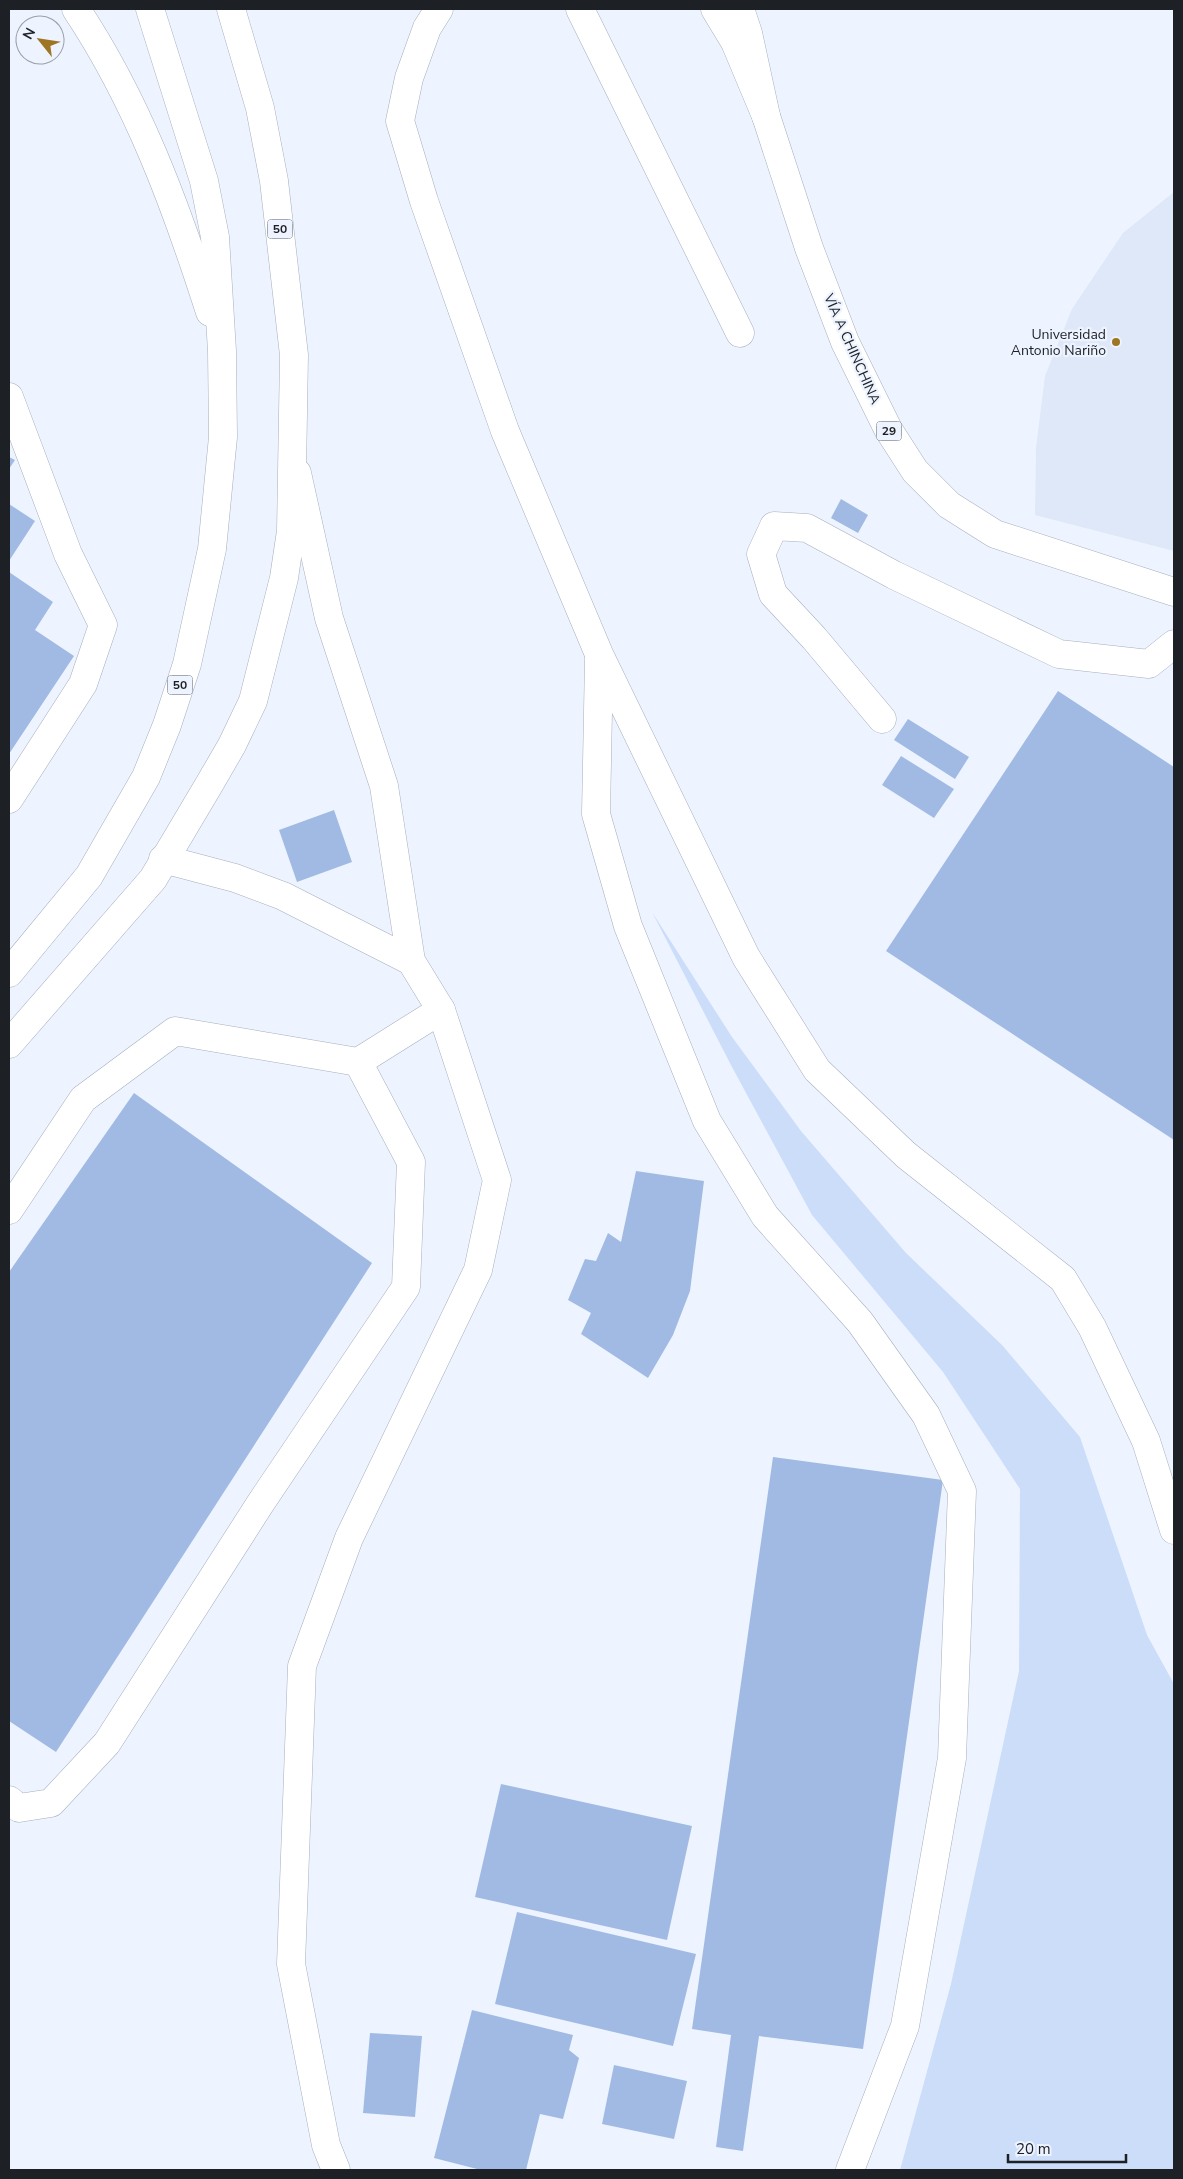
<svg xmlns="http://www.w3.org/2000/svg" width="1183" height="2179" font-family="'Nunito Sans',sans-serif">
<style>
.built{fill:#dee8f8}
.green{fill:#cbddf9}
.building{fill:#a1bae4}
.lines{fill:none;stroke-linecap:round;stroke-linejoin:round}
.minor-casing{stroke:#a7afbd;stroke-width:29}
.major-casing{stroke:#a7afbd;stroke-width:29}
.highway-casing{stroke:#a7afbd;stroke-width:29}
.minor{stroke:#fff;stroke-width:28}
.major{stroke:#fff;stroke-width:28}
.highway{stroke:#fff;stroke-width:28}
.poi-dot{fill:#9e7523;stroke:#edf4ff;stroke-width:2}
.labels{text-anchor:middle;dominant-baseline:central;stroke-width:4.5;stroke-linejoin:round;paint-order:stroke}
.shield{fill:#edf4ff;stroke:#5b6066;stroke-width:1}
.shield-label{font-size:12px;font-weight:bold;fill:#1d2025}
.poi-label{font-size:14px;fill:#1d2025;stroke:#edf4ff;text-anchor:end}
.street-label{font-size:14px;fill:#1d2025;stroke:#edf4ff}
</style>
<rect width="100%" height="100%" fill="#edf4ff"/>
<!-- built -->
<polygon class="built" points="1174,192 1174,551 1035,515 1036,448 1045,376 1072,309 1123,233"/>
<!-- green -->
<polygon class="green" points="652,912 732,1037 801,1131 906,1253 1002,1345 1080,1437 1147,1635 1174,1684 1174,2170 900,2170 951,1984 1019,1671 1020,1489 943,1372 812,1215 732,1067"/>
<!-- building -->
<g class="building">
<polygon points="9,457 15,460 9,469"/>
<polygon points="841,499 868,515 858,533 831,518"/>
<polygon points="9,504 35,521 9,561"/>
<polygon points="9,572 53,602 35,630 74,656 9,754"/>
<polygon points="1058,691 1174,767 1174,1140 886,951"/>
<polygon points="908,719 969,757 955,779 894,740"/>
<polygon points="901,756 954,789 934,818 882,785"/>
<polygon points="334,810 352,862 297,882 279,830"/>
<polygon points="134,1093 372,1263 56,1752 9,1721 9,1272"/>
<polygon points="636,1171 704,1181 690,1291 673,1335 648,1378 581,1334 591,1313 568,1300 585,1259 596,1261 608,1233 621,1242"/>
<polygon points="773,1457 943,1480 863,2049 759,2036 743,2151 716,2147 731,2035 692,2029"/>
<polygon points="501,1784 692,1826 667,1940 475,1897"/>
<polygon points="517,1912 696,1954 673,2046 495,2004"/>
<polygon points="472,2010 573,2035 569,2050 579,2058 563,2119 540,2114 526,2170 481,2170 434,2158"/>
<polygon points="370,2033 422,2036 415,2117 363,2113"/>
<polygon points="614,2065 687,2081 674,2139 602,2124"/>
</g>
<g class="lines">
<!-- minor casing -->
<g class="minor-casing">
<g id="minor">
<polyline points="439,9 427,28 409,78 400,121 424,201 505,431 599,654 746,957 817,1070 906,1155 1063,1279 1092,1327 1146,1441 1174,1530"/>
<polyline points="580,9 740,333"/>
<polyline points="9,397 68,554 103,625 83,684 9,799"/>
<polyline points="297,473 329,618 384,786 411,961 441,1010 497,1180 478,1270 349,1538 302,1666 291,1964 326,2145 336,2170"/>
<polyline points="599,660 596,814 628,926 707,1121 765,1216 860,1322 926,1415 962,1491 952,1758 905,2026 850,2170"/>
<polyline points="882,719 814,638 773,594 761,554 774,526 807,528 894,575 1059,654 1149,664 1174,644"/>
<polyline points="163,859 235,878 283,896 411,961"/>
<polyline points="9,1210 83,1099 175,1031 358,1062 441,1010"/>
<polyline points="9,1800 19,1808 51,1803 107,1743 260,1504 406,1287 411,1162 358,1062"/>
</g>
</g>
<!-- major casing -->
<g class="major-casing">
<polyline id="major" points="715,9 735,42 766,116 809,248 845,342 888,429 915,471 949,505 995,534 1174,592"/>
</g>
<!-- highway casing -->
<g class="highway-casing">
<g id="highway">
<path d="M76,9C138,102 176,206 210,312"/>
<polyline points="740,9 748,33 766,116"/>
<polyline points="9,973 89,876 146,777 167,725 187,664 212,549 223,437 222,351 215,237 204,181 150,9"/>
<polyline points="9,1044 153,879 210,783 232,745 253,701 284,578 291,531 294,355 274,181 260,108 231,9"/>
</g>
</g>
<!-- minor -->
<use href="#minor" class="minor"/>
<!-- major -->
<use href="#major" class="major"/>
<!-- highway -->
<use href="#highway" class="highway"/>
</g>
<!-- markers -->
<circle class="poi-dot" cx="1116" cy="342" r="5"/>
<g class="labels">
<!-- shield labels -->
<g class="shield">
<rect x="267.5" y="219.5" width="25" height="19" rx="4"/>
<rect x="876.5" y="421.5" width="25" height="19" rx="4"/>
<rect x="167.5" y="675.5" width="25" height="19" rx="4"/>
</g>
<g class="shield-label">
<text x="280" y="229">50</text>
<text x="889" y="431">29</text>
<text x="180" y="685">50</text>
</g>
<!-- poi labels -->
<g class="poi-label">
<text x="1106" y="334">Universidad<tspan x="1106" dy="16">Antonio Nariño</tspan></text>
</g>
<!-- street labels -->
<g class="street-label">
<text transform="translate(852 349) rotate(66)">VÍA A CHINCHINA</text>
</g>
</g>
<!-- border -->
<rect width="1183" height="2179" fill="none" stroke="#1d2025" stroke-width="20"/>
<!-- north arrow -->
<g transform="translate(40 40) rotate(300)"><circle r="24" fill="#edf4ff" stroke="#9a9fa8"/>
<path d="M0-4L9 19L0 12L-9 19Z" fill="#9e7523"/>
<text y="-8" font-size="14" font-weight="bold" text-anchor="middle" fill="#1d2025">N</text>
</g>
<!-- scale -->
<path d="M1008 2154v8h118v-8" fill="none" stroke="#1d2025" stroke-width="2.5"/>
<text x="1016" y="2154" font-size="15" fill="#1d2025" stroke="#edf4ff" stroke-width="4" paint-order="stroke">20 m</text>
</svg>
